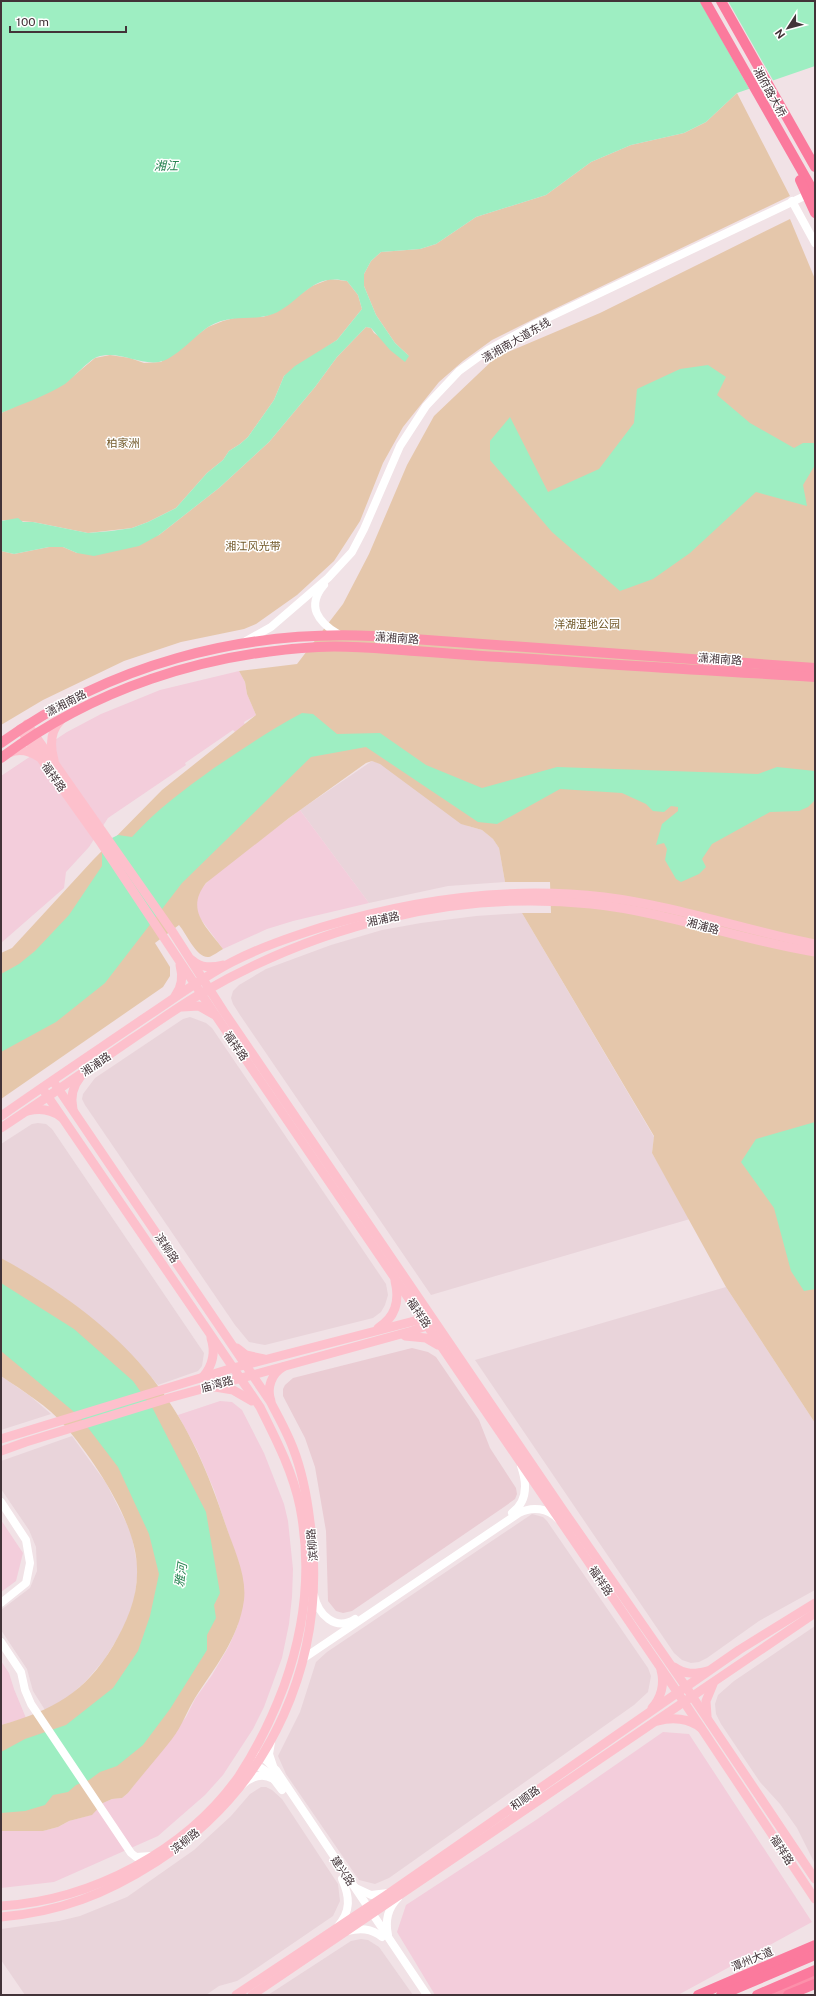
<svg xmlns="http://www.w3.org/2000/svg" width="816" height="1996" font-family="'Public Sans','Noto Sans SC',sans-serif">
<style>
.residential{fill:#e9d4da}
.commercial{fill:#f3cddb}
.education{fill:#eaccd3}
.green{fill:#e5c7ab}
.water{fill:#9eeec2}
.pier{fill:#f1e2e6}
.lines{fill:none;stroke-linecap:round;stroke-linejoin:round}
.tertiary{stroke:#fff;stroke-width:8}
.secondary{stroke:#fdc0cc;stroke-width:9}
.primary{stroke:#fc90aa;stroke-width:10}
.trunk{stroke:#fb7a9d;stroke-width:10}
.labels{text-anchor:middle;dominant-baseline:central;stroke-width:3;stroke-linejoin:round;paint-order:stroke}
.street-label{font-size:11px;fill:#423338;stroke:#fff}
.park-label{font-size:11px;fill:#715929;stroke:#fff}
.water-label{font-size:12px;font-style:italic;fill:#288452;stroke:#fff}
</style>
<rect width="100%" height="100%" fill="#f1e2e6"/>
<!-- residential -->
<g class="residential">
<polygon points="372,761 380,763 468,826 482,830 493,839 499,848 505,882 448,886 369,903 300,810"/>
<polygon points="522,913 654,1137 652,1153 690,1219 431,1295 240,1015 233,1004 231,998 233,991 239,985 266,969 331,945 382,930 421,923 476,916"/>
<polygon points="190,1017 206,1023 212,1028 386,1284 388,1295 385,1305 381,1312 373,1318 265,1345 249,1342 235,1325 85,1105 82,1099 83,1094 95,1078 183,1019"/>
<polygon points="38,1123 46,1124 52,1129 204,1353 202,1366 198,1371 158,1385 136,1359 80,1309 58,1293 1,1258 1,1144 32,1124"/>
<polygon points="726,1287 815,1423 815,1590 759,1621 707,1658 699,1662 691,1663 682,1660 674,1653 475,1360"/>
<polygon points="1,1376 30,1396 51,1414 1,1430"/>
<polygon points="72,1436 106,1483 131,1532 138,1569 134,1603 122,1631 104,1660 85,1682 67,1698 45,1710 33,1691 27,1669 1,1630 1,1610 30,1588 37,1571 36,1547 29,1530 1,1489 1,1461"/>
<polygon points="532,1514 543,1517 547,1521 648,1668 651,1676 648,1692 634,1705 389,1878 375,1884 359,1880 286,1774 278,1756 300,1712 316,1662 327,1652"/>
<polygon points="815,1626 815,1864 797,1828 780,1804 760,1782 721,1724 716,1714 715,1704 718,1695 734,1681"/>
<polygon points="261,1787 266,1787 272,1790 282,1799 338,1884 340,1901 333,1916 248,1974 237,1981 219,1986 206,1995 25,1995 1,1960 1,1929 59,1921 80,1916 127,1897 194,1850 231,1816 250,1794"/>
<polygon points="361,1939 368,1940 379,1947 413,1995 268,1995 351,1941"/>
</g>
<!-- commercial -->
<g class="commercial">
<polygon points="239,671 245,682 247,694 256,715 244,722 245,725 235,732 233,730 185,763 186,765 108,818 89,847 66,872 64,888 1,943 1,776 67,732 101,714 160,690"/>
<polygon points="300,810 369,903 293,921 267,929 223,949 197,914 196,903 199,891 216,873"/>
<polygon points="220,1401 232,1402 242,1410 264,1453 284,1504 288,1521 293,1569 292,1597 289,1624 282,1658 264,1707 253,1729 223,1775 205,1795 158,1836 54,1882 1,1888 1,1831 43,1831 58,1827 69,1821 91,1815 103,1803 112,1799 122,1798 128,1793 186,1717 195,1699 212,1675 229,1646 238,1625 235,1553 214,1490 197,1450 178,1415"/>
<polygon points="1,1520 23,1553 16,1581 1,1592"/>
<polygon points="1,1661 9,1673 14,1689 26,1718 1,1725"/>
<polygon points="663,1732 689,1734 812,1922 678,1995 435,1995 397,1932 406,1905 536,1820"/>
</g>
<!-- education -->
<polygon class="education" points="412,1348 428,1352 436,1357 479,1420 490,1448 516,1488 517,1494 515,1499 504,1507 352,1611 343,1613 336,1611 328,1601 326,1531 315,1467 305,1438 283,1396 283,1389 285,1385 293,1378"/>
<!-- green -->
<g class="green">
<polygon points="737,93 790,196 548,312 492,340 463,361 439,382 403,427 383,463 360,521 334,561 297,595 256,624 244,629 181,642 124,661 43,700 1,725 1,551 14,554 49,547 63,547 77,553 159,535 219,488 269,442 315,387 337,357 366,327 371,328 374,333 409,356 395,343 376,315 364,286 364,274 371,261 381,252 420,249 436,244 476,217 546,195 591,162 631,145 684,133 706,122"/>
<path d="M790,219L815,279V1423L726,1287L652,1153L654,1136L522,913H551L550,882H505L499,848L493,839L482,830L461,824L380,764L372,761L366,763L289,818L206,883C185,910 206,926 223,949C219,951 213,956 209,957C197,959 186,933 179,925L155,943L170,967V976L163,987L1,1099V953L12,948L93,860L162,790L256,715L247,694L245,682L239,671L297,664L343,604L369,554L407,465L434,416L496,357L600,313Z"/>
<polygon points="330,279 347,281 358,295 362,309 337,340 284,376 274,400 248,437 240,444 229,451 223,460 207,473 176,508 148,522 132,528 88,533 33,522 4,520 1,521 1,413 64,384 95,358 110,355 130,358 144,363 161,362 208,327 223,321 238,317 263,317 274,313 312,286"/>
<path d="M1,1258C58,1289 120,1333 158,1386C189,1427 209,1474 225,1523C233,1547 247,1575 244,1600C239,1638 215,1667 195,1698C187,1711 182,1726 172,1739C158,1757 142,1775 128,1793L122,1798L112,1799L103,1803L92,1815L69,1821L58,1827L43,1831H1V1725C53,1710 85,1693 113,1646C127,1622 138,1597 137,1569C137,1523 94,1460 65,1426C48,1406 23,1391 1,1376Z"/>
</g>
<!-- water -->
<g class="water">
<path d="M1,1H815V66L737,93L706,122L684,133L631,145L591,162L546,195L476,217L436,244L420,249L381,252L371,261L364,274V286L376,315L395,343L409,356L405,362L390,350L371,328L366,327L337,357L315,387L269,442L219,488L159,535L139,546L94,556L77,553L63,547H49L14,554L1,551V521L18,518L23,522H33L88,533L111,531L132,528L148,522L176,508L207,473L223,460L229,451L240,444L248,437L274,400L284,376L295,366L337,340L362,309L358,295L347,281C311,272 300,303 273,314C252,322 231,313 208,327C196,335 174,360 159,362C138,365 119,350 97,357C89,360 73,378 65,384C46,396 22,404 1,413Z"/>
<polygon points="708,365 726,377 717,395 750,423 794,448 803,443 815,443 815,465 803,485 807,506 756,492 690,553 653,579 620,591 552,532 490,460 490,441 510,417 548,492 599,469 634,423 637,389 680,369"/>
<path d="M302,713L313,714L337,734L380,733L426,765L482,788L557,767L758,774L777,767L815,771V800L808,807L799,811L770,812L712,844L702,859L706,867L699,874L681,882L676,879L665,860L667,849L664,843L656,845L662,824L678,811V807L671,806L664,812L653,811L646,804L622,793L560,789L497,824L478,822L366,747L311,757L182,883L105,983L56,1022L1,1052V974L19,964L35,951L69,915L102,866V852L112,838L118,835L132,837C156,810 185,789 214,768C243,749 271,729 302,713Z"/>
<polygon points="815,1122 815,1289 804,1291 791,1271 774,1208 741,1162 756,1139"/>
<polygon points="1,1283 74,1329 133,1381 153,1409 206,1512 220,1593 214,1605 216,1618 207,1635 207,1650 170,1709 143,1745 117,1766 100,1772 89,1780 76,1785 68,1792 53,1795 45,1805 25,1811 1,1813 1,1752 25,1739 66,1725 113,1688 138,1651 150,1616 159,1574 149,1534 118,1467 79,1416 1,1351"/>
</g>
<!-- pier -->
<polygon class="pier" points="700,1 728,1 774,82 750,90"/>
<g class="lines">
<!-- tertiary -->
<g class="tertiary">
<polyline points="792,201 815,243"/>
<path d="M324,585C306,606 318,622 338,634"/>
<polyline points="246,641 271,627 328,578 352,552 364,529 400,446 426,406 459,371 488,350 537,323 811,193"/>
<polyline points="1,1502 26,1540 30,1563 26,1583 1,1603"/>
<path d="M512,1513C528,1501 527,1483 521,1466"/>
<path d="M314,1595C318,1614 335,1632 355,1619"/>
<polyline points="1,1642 21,1672 25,1690 31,1704 131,1853 136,1857 151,1856"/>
<path d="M304,1658L519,1513C532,1506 548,1508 558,1519"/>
<polyline points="271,1742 269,1754 273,1766"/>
<polyline points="256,1754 266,1760 276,1770 427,1995"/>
<polyline points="251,1762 269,1773 282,1790"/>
<path d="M242,1785C251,1777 262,1772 273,1779"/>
<polyline points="356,1888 371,1895 388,1893"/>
<path d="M338,1926C351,1911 350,1897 342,1879"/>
<path d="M347,1931C360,1928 371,1928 382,1937"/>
<path d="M388,1935C385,1921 388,1908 398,1898"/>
</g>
<!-- secondary -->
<g class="secondary">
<polyline points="27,724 172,931 224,1012 563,1510 686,1687 815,1879"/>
<polyline points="20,729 101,843 214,1013 684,1702 815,1899"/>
<path d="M9,753C19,748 30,751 39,757"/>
<path d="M54,760C50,746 50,731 61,720"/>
<path d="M192,960C201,968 211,968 223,965"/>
<path d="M175,996C182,987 183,976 180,965"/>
<polyline points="182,1007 199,1006 213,1014"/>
<path d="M73,1109C70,1097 73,1086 81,1076"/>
<path d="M28,1111C40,1108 52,1110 61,1117"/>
<path d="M1,1116C48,1083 96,1051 143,1019C172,1000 201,978 232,962C261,947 291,937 322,927C414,899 509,886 604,897C676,906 744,930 815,944"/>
<path d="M1,1128C45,1099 88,1069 132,1039C155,1024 178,1007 202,993C319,925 455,890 591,904C668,912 739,940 815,952"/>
<path d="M378,1328C396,1317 400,1301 395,1281"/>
<polyline points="405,1336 426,1338 438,1345"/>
<polyline points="237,1348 246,1355 264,1359"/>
<path d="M203,1377C213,1365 216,1353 211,1338"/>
<polyline points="215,1387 233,1390 252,1401"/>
<path d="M271,1401C266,1388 272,1373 283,1367"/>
<polyline points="1,1439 233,1368 418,1320 427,1316"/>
<polyline points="1,1451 26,1442 169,1398 412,1331 432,1324"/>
<path d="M674,1667C685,1675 695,1674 707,1671"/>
<path d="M652,1708C661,1698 665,1684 661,1670"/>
<polyline points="707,1716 706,1701 713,1684"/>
<path d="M658,1721C672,1717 689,1718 701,1728"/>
<path d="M1,1906C92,1900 186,1851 239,1776C258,1747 272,1718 284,1686C305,1628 312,1568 300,1507C293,1472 276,1439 260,1407L42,1088"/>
<path d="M1,1917C60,1912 106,1894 156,1862C272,1787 329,1658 310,1522C307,1497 302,1471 293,1448C287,1432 278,1416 270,1401L53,1081"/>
<polyline points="236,1995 385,1896 739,1650 815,1603"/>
<polyline points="252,1995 815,1613"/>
</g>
<!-- primary -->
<g class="primary">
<path d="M1,743C109,665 240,630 372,636L815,668"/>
<path d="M1,758C93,689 204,653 318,647C351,645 383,649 415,651C454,654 494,657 533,659C627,666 721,671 815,677"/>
<polyline points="777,1995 815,1979"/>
</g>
<!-- trunk -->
<g class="trunk">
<polyline points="705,1 815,194"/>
<polyline points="721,1 815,167"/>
<polyline points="800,180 815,213"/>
<polyline points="698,1995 815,1945"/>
<polyline points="721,1995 815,1955"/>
<polyline points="757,1995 815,1970"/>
<polyline points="788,1995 815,1984"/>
</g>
</g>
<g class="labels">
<!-- street labels -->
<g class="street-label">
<text transform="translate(770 92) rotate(61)">湘府路大桥</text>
<text transform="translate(516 340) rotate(-30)">潇湘南大道东线</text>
<text transform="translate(397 638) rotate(4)">潇湘南路</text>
<text transform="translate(720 659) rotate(4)">潇湘南路</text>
<text transform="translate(66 703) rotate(-27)">潇湘南路</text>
<text transform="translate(54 777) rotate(55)">福祥路</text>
<text transform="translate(383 919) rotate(-12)">湘浦路</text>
<text transform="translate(703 926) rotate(15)">湘浦路</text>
<text transform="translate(236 1046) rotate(55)">福祥路</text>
<text transform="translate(96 1064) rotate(-34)">湘浦路</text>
<text transform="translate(167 1248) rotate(56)">滨柳路</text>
<text transform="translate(419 1313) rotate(56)">福祥路</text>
<text transform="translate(217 1384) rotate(-15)">庙湾路</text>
<text transform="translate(312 1545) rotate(-95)">滨柳路</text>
<text transform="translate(601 1581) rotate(56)">福祥路</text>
<text transform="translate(525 1798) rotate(-35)">和顺路</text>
<text transform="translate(185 1841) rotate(-38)">滨柳路</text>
<text transform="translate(782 1850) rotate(57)">福祥路</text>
<text transform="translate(343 1871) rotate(56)">建兴路</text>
<text transform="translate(752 1959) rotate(-23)">潭州大道</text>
</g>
<!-- park labels -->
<g class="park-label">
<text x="123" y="443">柏家洲</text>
<text x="253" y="546">湘江风光带</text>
<text x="587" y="624">洋湖湿地公园</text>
</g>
<!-- water labels -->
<g class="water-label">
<text x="166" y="166">湘江</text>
<text transform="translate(181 1575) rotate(-82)">雅河</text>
</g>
</g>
<!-- border -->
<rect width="816" height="1996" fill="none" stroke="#423338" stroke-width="4"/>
<!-- north arrow -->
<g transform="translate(788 28) rotate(234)" stroke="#ffffff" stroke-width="3" paint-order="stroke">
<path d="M0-3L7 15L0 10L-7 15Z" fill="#423338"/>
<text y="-6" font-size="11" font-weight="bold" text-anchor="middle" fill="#423338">N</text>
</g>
<!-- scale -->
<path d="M10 26v6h116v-6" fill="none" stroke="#423338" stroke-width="2"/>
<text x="16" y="26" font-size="12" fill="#423338" stroke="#ffffff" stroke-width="3" paint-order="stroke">100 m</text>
</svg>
